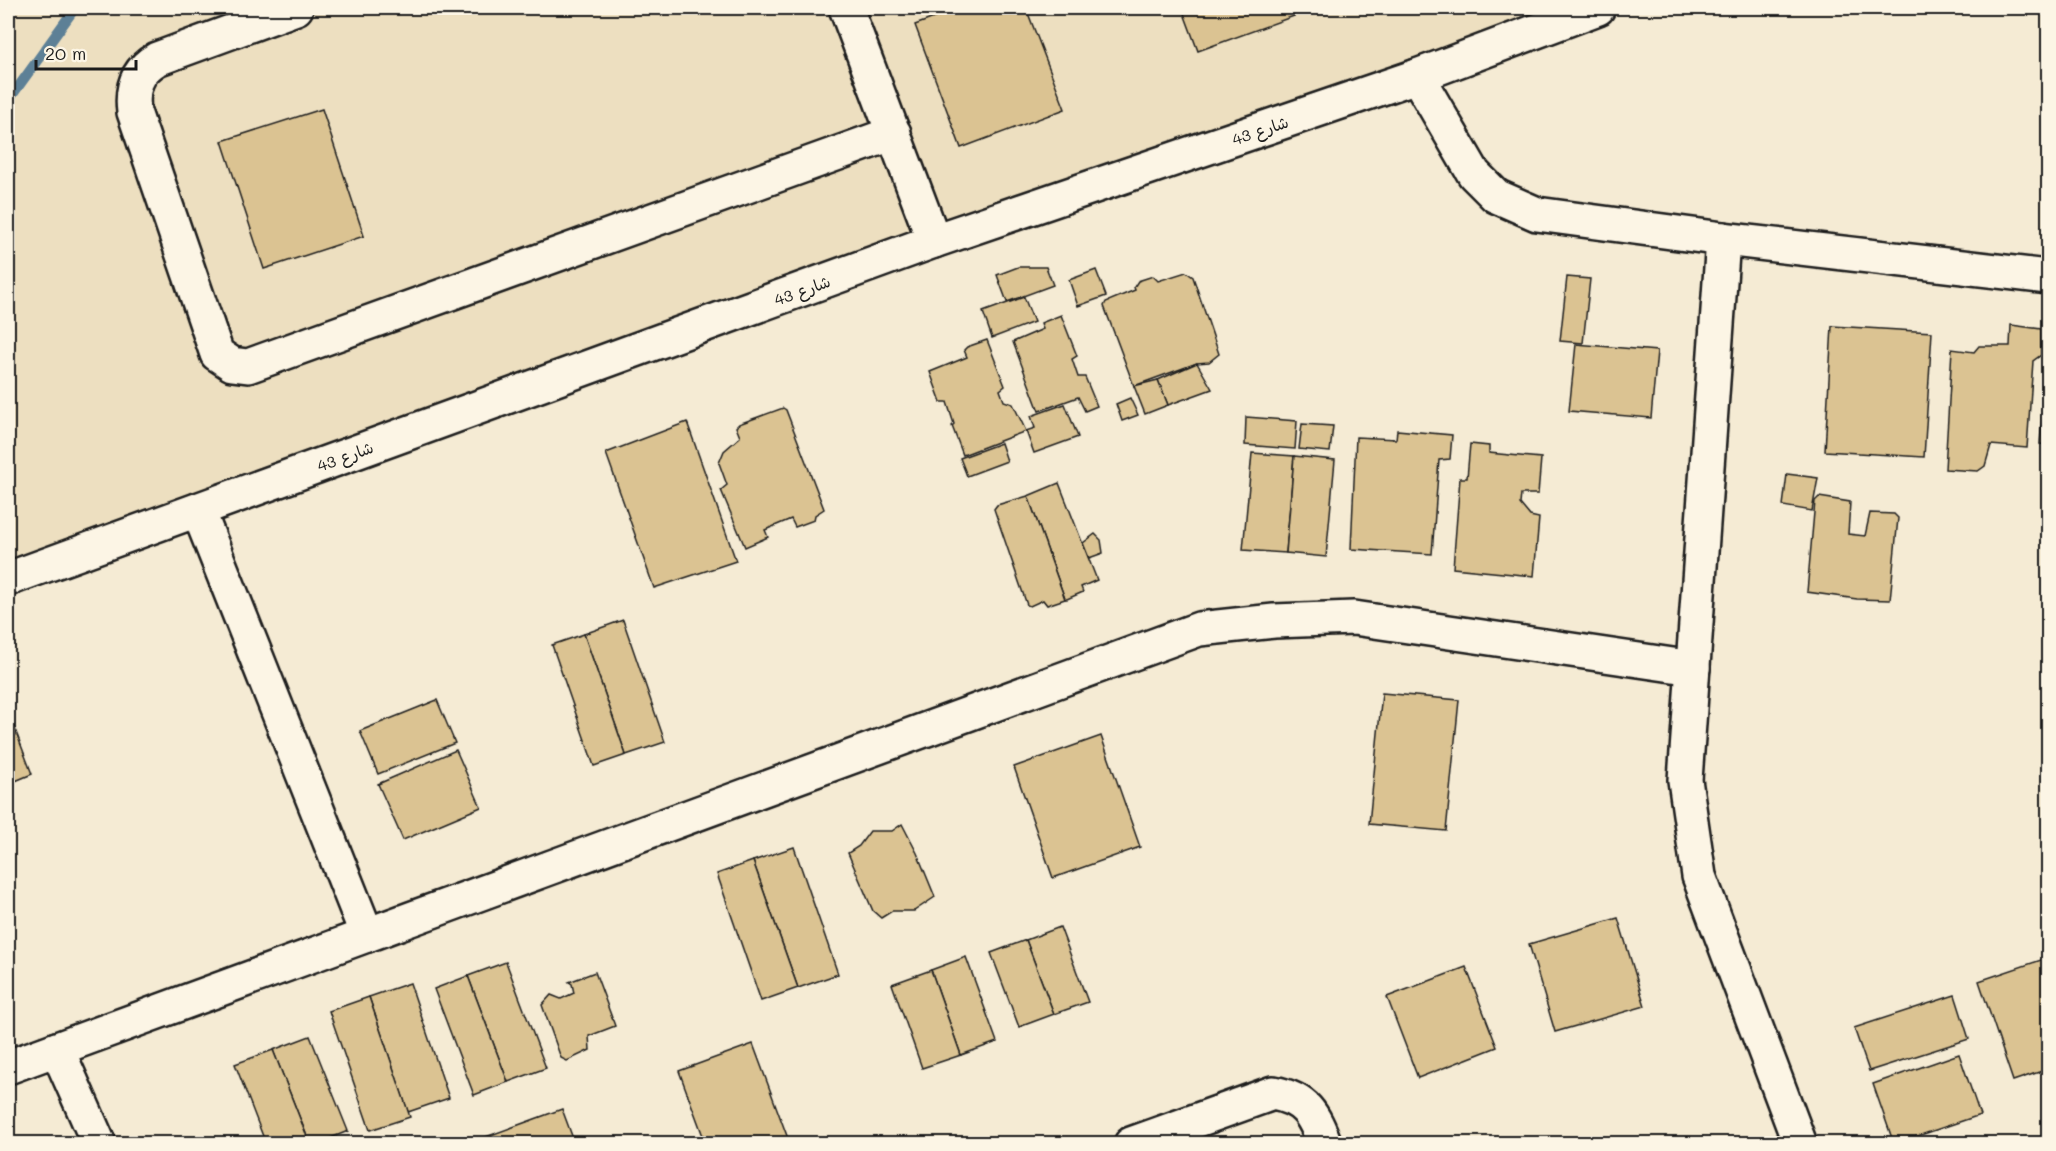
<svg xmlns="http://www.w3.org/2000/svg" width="2056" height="1151" font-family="Mali,'Playpen Sans Arabic',sans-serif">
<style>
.built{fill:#eddfc0}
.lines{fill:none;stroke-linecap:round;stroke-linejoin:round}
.stream{stroke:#5d8096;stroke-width:10}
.building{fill:#dbc392;stroke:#1c1c1c;stroke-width:1.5}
.minor-casing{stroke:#1c1c1c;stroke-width:38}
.minor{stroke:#fcf5e5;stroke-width:33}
.labels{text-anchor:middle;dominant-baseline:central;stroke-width:5;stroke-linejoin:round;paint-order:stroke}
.street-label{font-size:16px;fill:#1c1c1c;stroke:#fcf5e5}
</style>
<rect width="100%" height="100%" fill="#f5ebd4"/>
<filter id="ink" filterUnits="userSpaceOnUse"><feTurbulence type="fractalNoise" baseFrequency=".0167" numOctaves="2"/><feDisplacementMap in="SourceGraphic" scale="12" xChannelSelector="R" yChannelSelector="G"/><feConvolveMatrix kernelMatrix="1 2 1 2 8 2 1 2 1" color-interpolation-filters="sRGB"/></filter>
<g filter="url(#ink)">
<!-- built -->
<polygon class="built" points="8,8 1598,8 8,579"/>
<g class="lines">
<!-- stream -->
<polyline class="stream" points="8,101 75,8"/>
</g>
<!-- building -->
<g class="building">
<polygon points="961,8 1026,8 1065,109 961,148 915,25"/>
<polygon points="1182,8 1291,8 1294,16 1198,51"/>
<polygon points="322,109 364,236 264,269 222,141"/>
<polygon points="1018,267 1046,267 1053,285 1007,302 997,275"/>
<polygon points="1096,270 1106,296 1078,306 1069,280"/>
<polygon points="1186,272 1193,277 1219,354 1209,362 1197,363 1134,386 1104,306 1106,302 1135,290 1134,287 1138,281 1153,276 1158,281"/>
<polygon points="1567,277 1590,279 1583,343 1560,341"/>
<polygon points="1024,297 1034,322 992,338 983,312"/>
<polygon points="1061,315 1077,356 1072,359 1078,377 1085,377 1097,406 1085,411 1078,397 1039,411 1013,342 1043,329 1041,323"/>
<polygon points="2011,325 2041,329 2041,355 2033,361 2027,448 1991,445 1985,466 1978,471 1945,469 1952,349 1974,352 1979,346 2010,346"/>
<polygon points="1832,326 1932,332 1924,457 1825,451"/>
<polygon points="987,340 1005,386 1000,390 1004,401 1013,404 1026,431 963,455 952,426 954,424 947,402 941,402 930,372 967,357 964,350 967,347"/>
<polygon points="1576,344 1657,351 1651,418 1569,411"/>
<polygon points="2047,350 2048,350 2048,445 2040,444"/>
<polygon points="1197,363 1212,389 1168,405 1158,380"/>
<polygon points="1158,380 1168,405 1145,414 1134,386"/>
<polygon points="1130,398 1138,415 1122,421 1116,404"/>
<polygon points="1065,404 1078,437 1034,453 1026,431 1035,428 1031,416"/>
<polygon points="783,408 786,410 824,509 815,515 814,520 795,527 791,519 765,530 768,537 745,547 721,490 727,485 719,463 724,451 740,437 736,427 739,424"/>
<polygon points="1246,417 1297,421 1295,449 1245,445"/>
<polygon points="687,422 736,561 654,588 606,453"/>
<polygon points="1302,424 1333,426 1330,452 1299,449"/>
<polygon points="1397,430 1452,435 1450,459 1439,460 1432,554 1351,549 1356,437 1396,439"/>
<polygon points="1001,443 1007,461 967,476 960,458"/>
<polygon points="1470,444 1489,446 1489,453 1541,458 1538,494 1521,494 1520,504 1530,516 1539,518 1534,576 1453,568 1460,478 1467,478"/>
<polygon points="1252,453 1294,456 1286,553 1243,550"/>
<polygon points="1294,456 1335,460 1326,557 1286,553"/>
<polygon points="1787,474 1818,478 1812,511 1783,506"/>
<polygon points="1059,483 1097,580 1081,587 1083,592 1067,599 1065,599 1028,496"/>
<polygon points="1028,496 1065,599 1047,605 1043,600 1030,606 1027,605 994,509 997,505"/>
<polygon points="1819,497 1850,502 1848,534 1865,536 1870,513 1894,514 1898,518 1890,600 1857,599 1807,592 1815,501"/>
<polygon points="1095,534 1101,540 1103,553 1089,558 1083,543"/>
<polygon points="623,620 665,742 626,755 584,634"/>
<polygon points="584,634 626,755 594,766 552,645"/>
<polygon points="1382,693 1459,700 1446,831 1369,824"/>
<polygon points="437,700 455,743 378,774 360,731"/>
<polygon points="8,711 32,774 8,784"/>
<polygon points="1101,736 1140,847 1053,878 1014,767"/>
<polygon points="456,750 481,807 403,840 378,784"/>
<polygon points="902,824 917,853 935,897 914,911 892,911 881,918 873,911 848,853 859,846 870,831 892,831"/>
<polygon points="794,847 838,974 798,988 753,861"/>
<polygon points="753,861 798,988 761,1001 717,874"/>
<polygon points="1618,918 1645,1006 1555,1032 1529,944"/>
<polygon points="1060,927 1088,1002 1054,1014 1026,940"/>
<polygon points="1026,940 1054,1014 1019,1027 991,953"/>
<polygon points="966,957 997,1042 961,1055 931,970"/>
<polygon points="2047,958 2048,1069 2013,1081 1979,981"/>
<polygon points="506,962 546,1068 508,1082 468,976"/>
<polygon points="1466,967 1497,1047 1418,1078 1387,997"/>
<polygon points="931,970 961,1055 922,1068 892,984"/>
<polygon points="595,972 615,1026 589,1036 590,1050 567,1061 561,1058 542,1005 551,995 561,999 574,993 572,984 569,982"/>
<polygon points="468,976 508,1082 474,1095 434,989"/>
<polygon points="410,983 449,1098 408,1112 369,997"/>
<polygon points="1955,995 1969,1039 1869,1071 1854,1028"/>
<polygon points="369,997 410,1117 370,1130 329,1011"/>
<polygon points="310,1036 348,1131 316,1144 310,1144 273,1050"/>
<polygon points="753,1044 790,1144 706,1144 679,1071"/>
<polygon points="273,1050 310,1144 266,1144 235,1064"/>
<polygon points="1959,1054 1980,1115 1894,1144 1873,1084"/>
<polygon points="562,1109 575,1144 485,1144 483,1138"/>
</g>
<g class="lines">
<!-- minor casing -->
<g class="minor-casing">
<g id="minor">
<path d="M296,8L157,59C136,71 131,89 134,112L217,354L232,364L248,366L894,133"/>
<polyline points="846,8 934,241"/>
<polyline points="1417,76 1474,174 1496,196 1537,214 1723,239 2048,277"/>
<polyline points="1723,239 1685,780 1699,876 1800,1144"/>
<polyline points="198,510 367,935"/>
<polyline points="8,579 934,241 1417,76 1598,8"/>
<polyline points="57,1049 99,1144"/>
<polyline points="8,1067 1199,629 1274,621 1354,618 1693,668"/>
<path d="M1131,1144L1273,1093C1306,1099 1313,1114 1325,1144"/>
</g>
</g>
<!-- minor -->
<use href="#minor" class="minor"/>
</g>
</g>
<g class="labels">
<!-- street labels -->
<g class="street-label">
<text transform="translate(1260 130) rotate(-19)">شارع 43</text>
<text transform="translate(802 290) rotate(-20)">شارع 43</text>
<text transform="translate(345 456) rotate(-20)">شارع 43</text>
</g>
</g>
<!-- margin -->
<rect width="2056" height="1151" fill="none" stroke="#fcf5e5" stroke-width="30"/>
<rect x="15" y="15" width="2026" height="1121" fill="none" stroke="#1c1c1c" stroke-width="2" filter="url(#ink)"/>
<!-- scale -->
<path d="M36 60v9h100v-9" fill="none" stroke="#1c1c1c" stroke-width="3"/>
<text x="45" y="60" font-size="18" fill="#1c1c1c" stroke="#fcf5e5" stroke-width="4.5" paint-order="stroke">20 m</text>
</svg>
